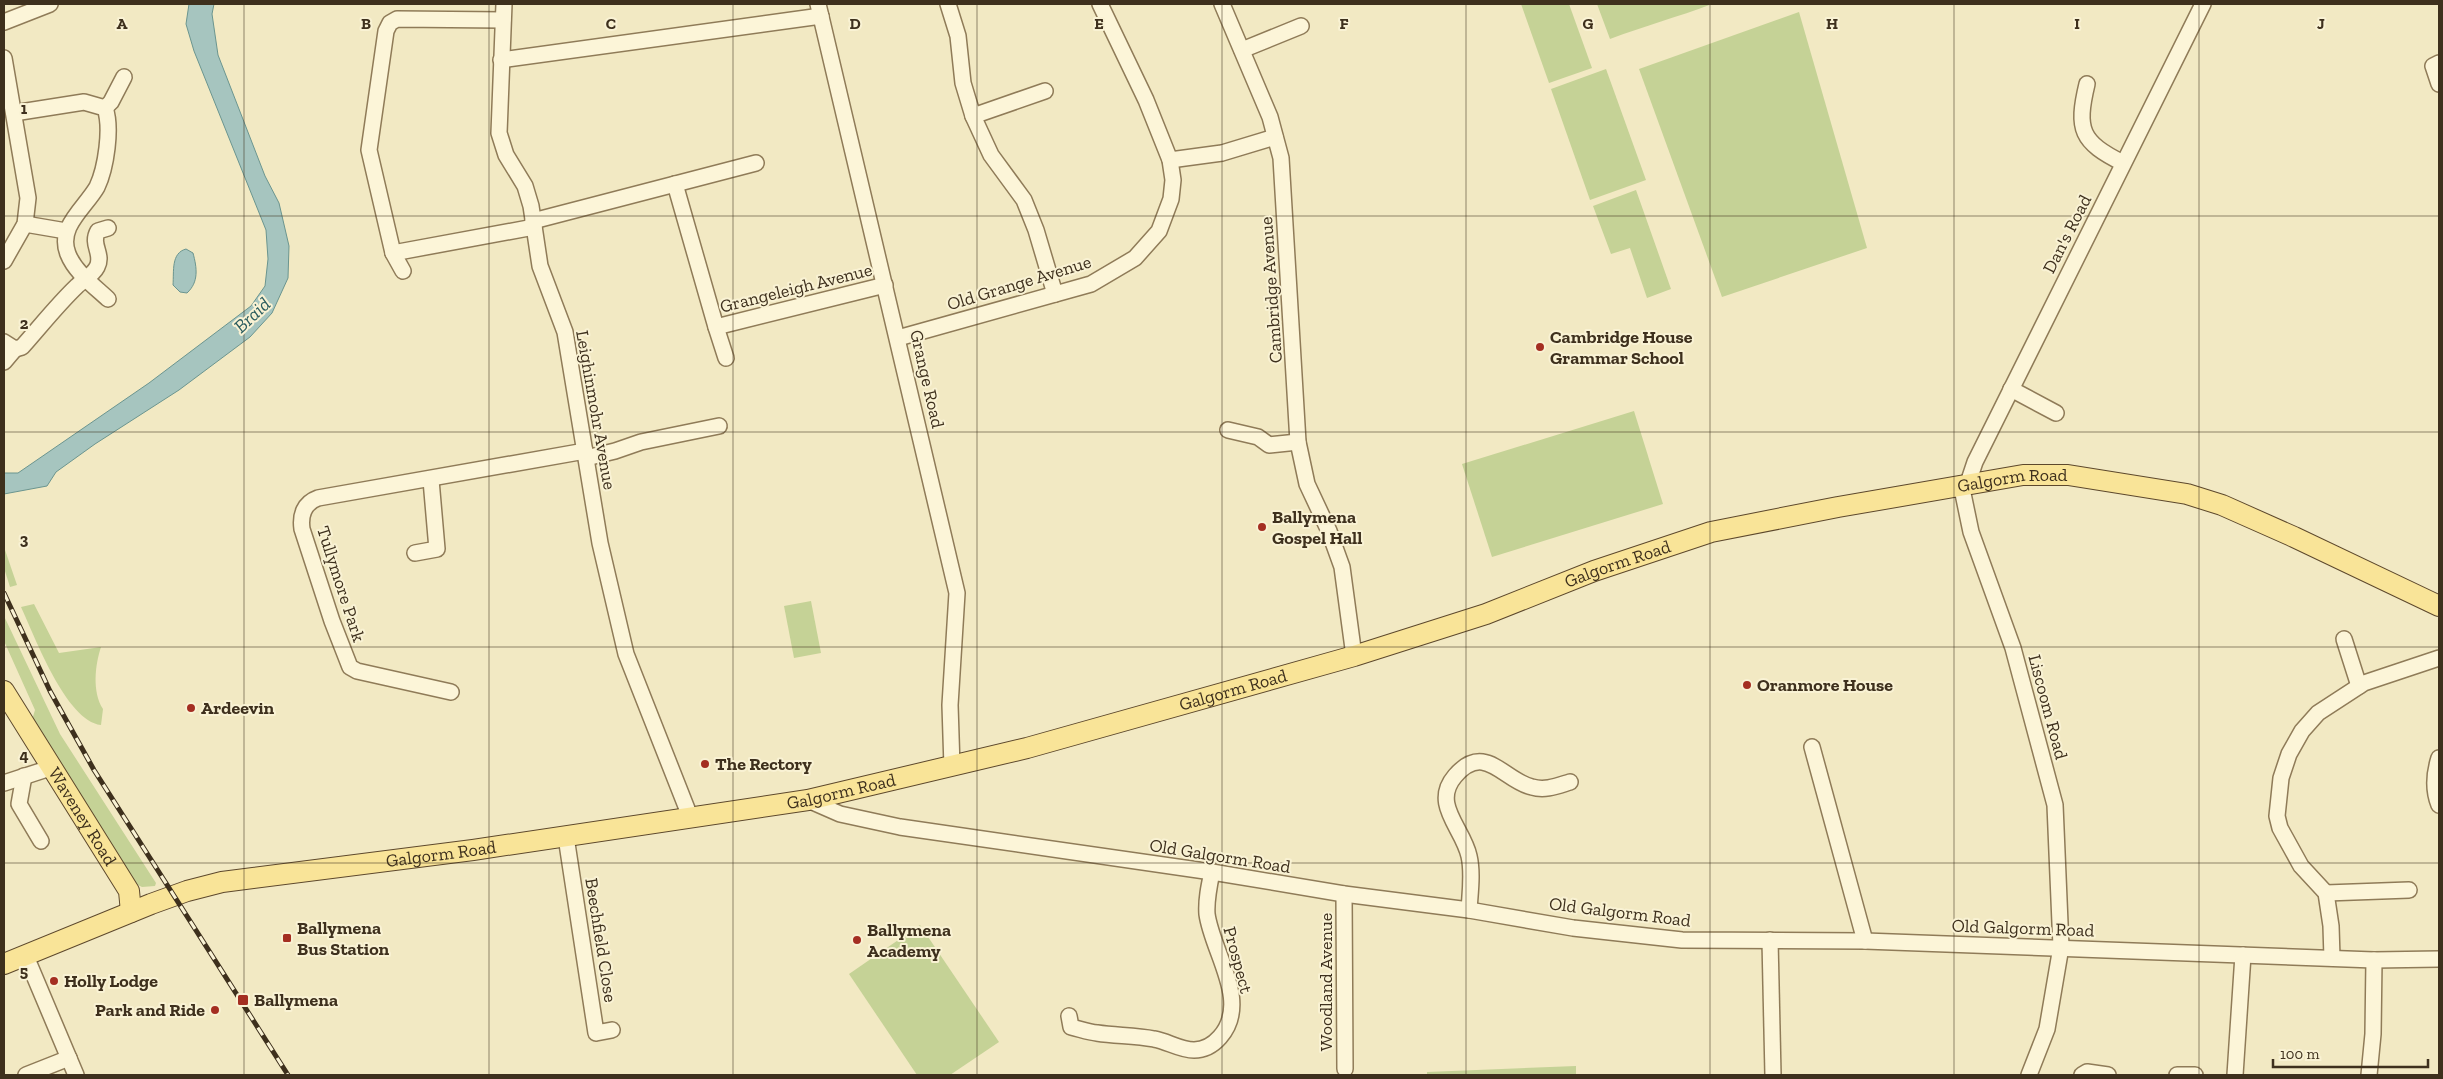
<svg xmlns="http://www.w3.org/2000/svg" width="2443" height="1079" font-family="'Zilla Slab',serif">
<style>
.green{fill:#c5d296}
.water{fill:#a6c5bf;stroke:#6b958f}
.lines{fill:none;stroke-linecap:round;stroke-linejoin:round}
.minor-casing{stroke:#8f7b58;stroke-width:18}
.major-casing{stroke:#5d482c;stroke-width:22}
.minor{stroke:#fcf5d8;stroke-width:15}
.major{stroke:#f9e498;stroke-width:20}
.rail-casing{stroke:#3e301d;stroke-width:5}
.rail{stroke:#f9f2d4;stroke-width:3;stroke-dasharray:9;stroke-linecap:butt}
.grid{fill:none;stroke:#3e301d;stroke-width:1;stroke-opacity:0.55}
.poi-dot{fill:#a42e21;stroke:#f9f2d4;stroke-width:2}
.labels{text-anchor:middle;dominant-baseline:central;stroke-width:4;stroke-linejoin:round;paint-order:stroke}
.street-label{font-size:18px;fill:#3e301d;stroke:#f9f2d4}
.poi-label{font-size:18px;font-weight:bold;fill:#3e301d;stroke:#f9f2d4;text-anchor:start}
.water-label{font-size:19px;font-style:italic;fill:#2b5d5f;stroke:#f9f2d4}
.grid-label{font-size:16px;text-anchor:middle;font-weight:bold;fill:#3e301d;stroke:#f9f2d4;stroke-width:4;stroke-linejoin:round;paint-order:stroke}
</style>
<rect width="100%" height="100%" fill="#f2e9c3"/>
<!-- green -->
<g class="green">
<polygon points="1521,4 1569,4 1592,68 1549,83"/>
<path d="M1597,4H1712C1678,17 1644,26 1610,39Z"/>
<polygon points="1799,12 1867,248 1722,297 1639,69"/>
<polygon points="1606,69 1646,180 1590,200 1551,89"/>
<polygon points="1636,190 1671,289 1647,298 1630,248 1611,254 1593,206"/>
<polygon points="1634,411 1663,504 1492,557 1462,464"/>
<polygon points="4,547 17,585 10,587 4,568"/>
<polygon points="811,601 821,653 794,658 784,606"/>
<path d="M34,604L59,653L101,647C95,665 92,692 103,709L101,725C66,721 35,637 21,607Z"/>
<polygon points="4,616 60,734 156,883 155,886 142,887 134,883 31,723 35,710 4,641"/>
<polygon points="920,925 999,1042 950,1075 917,1075 849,974"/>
<polygon points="1576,1066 1576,1075 1427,1075 1427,1072"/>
</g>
<!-- water -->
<g class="water">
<polygon points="189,4 214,4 212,14 218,55 265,176 279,203 289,246 288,278 272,313 250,337 179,390 95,444 56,472 47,486 4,494 4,473 18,473 149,383 251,306 265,286 268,259 266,230 194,51 186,24"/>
<path d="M186,249L193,253C197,268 199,282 187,293L180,292L173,285C174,271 171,253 186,249Z"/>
</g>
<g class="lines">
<!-- minor casing -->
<g class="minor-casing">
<g id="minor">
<polyline points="504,4 499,133 506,155 525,186 531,206 540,266 565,332 600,543 626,654 691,819"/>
<polyline points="818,4 957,593 950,705 952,767"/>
<polyline points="948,4 958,36 963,83 973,116 991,155 1024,200 1036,230 1055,294"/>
<polyline points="1222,4 1270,117 1281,158 1298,442 1307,484 1329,531 1342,567 1354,656"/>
<polyline points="503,20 397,19 390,23 386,31 369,150 393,253 534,227"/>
<polyline points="4,22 50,4"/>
<polyline points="1242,50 1301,26"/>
<polyline points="4,58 28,198 25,224 4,261"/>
<polyline points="501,60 821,16"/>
<polyline points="2439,63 2433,66 2439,84"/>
<path d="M2087,84C2076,130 2081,142 2123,163"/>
<polyline points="105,108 111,102 124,77"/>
<path d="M14,113L84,102L105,108C112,128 106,168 97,187C85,208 57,227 68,254C75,272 94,286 108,299"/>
<polyline points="973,116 1045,91"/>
<polyline points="1170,160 1222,153 1275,137"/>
<polyline points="675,184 716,327 885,285"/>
<polyline points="533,221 756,163"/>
<polyline points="25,224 66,231"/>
<polyline points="393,253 403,271"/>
<polyline points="716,327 726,358"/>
<polyline points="898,338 1091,284 1135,258 1159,231 1171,199 1173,180 1170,160 1146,100 1100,4"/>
<path d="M4,342L15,349L22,347C40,327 57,305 77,286C83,280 93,275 97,267C104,254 90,245 98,231L108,228"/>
<polyline points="4,362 15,349"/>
<polyline points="2011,389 2056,413"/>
<polyline points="1228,430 1258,437 1269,445 1298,442"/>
<polyline points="586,458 615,451 641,442 719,426"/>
<polyline points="1971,483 1970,477 1975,462 2203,4"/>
<polyline points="1961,484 1971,532 2013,648 2055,805 2061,947 2047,1029 2029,1075"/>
<polyline points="415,553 437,549 431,480"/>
<polyline points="2344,639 2359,686"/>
<path d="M451,692L357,671L350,667L332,621L302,529C300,515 304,503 318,498L585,451"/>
<polyline points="1812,747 1865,941"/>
<path d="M2439,758C2434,774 2433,790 2439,805"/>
<polyline points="24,776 19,804 41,841"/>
<polyline points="4,783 50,768"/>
<polyline points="808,800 840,814 900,827 1212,872 1344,894 1469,910 1573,928 1682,940 1865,941 2374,960 2439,959"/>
<polyline points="566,837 596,1033 612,1030"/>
<polyline points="2326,893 2409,890"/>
<polyline points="1344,894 1345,1069"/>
<path d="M1469,910C1470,893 1473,873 1469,856C1463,828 1431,804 1455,776C1485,741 1504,781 1532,787C1545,791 1557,786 1570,782"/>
<polyline points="1770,940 1773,1075"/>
<polyline points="25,954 76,1075"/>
<polyline points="2332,958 2331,926 2326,893 2301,866 2280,828 2277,816 2281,778 2289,754 2302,731 2318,713 2364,683 2439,658"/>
<path d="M1069,1016L1071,1027C1080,1029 1088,1032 1097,1033C1116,1036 1135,1035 1154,1039C1167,1041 1180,1050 1194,1050C1205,1050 1213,1045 1220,1037C1251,1002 1212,952 1207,914C1206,900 1209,886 1212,872"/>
<polyline points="26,1075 69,1058"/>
<polyline points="2082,1075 2087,1072 2108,1075"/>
<polyline points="2177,1075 2195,1075"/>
<polyline points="2235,1075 2243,955"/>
<polyline points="2369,1075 2373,1034 2374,960"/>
</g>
</g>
<!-- major casing -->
<g class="major-casing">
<g id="major">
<path id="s1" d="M4,691L129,891L131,912"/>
<path id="s2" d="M4,964L151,904L187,891L222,882L473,850L808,800L1027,748L1354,656L1486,614L1594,571L1711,532L1838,507L2023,475H2068L2187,494L2222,505L2294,537L2439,606"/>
</g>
</g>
<!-- minor -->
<use href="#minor" class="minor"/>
<!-- major -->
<use href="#major" class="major"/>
<!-- rail casing -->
<g class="rail-casing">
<polyline id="rail" points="4,593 50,691 94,770 288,1075"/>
</g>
<!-- rail -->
<use href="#rail" class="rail"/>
</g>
<!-- grid -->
<path class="grid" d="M244,4V1075M489,4V1075M733,4V1075M977,4V1075M1222,4V1075M1466,4V1075M1710,4V1075M1954,4V1075M2199,4V1075M4,216H2439M4,432H2439M4,647H2439M4,863H2439"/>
<!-- markers -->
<g class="poi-dot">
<circle cx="1540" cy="347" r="5"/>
<circle cx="1262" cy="527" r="5"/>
<circle cx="1747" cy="685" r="5"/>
<circle cx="191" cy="708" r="5"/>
<circle cx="705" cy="764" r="5"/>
<rect x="282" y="933" width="10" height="10" rx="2.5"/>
<circle cx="857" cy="940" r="5"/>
<circle cx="54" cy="981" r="5"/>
<rect x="237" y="994" width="12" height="12" rx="2.5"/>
<circle cx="215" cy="1010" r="5"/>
</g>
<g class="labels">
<!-- street labels -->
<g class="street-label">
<text transform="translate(2067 234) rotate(-63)">Dan's Road</text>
<text transform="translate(1019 283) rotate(-17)">Old Grange Avenue</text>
<text transform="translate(796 288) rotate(-14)">Grangeleigh Avenue</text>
<text transform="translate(1271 290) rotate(-94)">Cambridge Avenue</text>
<text transform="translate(927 379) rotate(77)">Grange Road</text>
<text transform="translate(596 410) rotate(80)">Leighinmohr Avenue</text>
<text stroke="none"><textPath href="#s2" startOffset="2074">Galgorm Road</textPath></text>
<text stroke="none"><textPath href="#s2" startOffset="1669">Galgorm Road</textPath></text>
<text transform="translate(341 584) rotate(72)">Tullymore Park</text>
<text stroke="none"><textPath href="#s2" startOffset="1264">Galgorm Road</textPath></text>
<text transform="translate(2048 707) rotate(75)">Liscoom Road</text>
<text stroke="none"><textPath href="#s2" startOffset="859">Galgorm Road</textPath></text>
<text stroke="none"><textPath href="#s1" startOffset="148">Waveney Road</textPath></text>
<text stroke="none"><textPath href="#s2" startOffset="454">Galgorm Road</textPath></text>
<text transform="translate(1220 856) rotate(9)">Old Galgorm Road</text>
<text transform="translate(1620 912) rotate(7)">Old Galgorm Road</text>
<text transform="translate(2023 928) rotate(2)">Old Galgorm Road</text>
<text transform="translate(601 940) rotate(81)">Beechfield Close</text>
<text transform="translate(1238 960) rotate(75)">Prospect</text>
<text transform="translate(1326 982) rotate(-90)">Woodland Avenue</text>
</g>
<!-- poi labels -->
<g class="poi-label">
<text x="1550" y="337">Cambridge House<tspan x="1550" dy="21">Grammar School</tspan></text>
<text x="1272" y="517">Ballymena<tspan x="1272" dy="21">Gospel Hall</tspan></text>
<text x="1757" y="685">Oranmore House</text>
<text x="201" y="708">Ardeevin</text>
<text x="715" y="764">The Rectory</text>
<text x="297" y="928">Ballymena<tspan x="297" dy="21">Bus Station</tspan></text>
<text x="867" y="930">Ballymena<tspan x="867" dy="21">Academy</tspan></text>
<text x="64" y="981">Holly Lodge</text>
<text x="254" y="1000">Ballymena</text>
<text x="205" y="1010" text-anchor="end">Park and Ride</text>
</g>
<!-- water labels -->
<g class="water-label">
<text transform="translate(252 315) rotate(-43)">Braid</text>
</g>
</g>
<g class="grid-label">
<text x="122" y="29">A</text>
<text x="366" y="29">B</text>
<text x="611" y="29">C</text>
<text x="855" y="29">D</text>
<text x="1099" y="29">E</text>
<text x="1344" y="29">F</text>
<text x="1588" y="29">G</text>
<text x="1832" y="29">H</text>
<text x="2077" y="29">I</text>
<text x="2321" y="29">J</text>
<text x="24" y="114">1</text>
<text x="24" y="329">2</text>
<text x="24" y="545">3</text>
<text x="24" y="761">4</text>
<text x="24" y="977">5</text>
</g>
<!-- border -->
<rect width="2443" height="1079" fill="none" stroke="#3e301d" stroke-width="10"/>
<!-- scale -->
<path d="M2273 1059v8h155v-8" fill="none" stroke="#3e301d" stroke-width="2.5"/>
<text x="2280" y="1059" font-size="15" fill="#3e301d" stroke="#f9f2d4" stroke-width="4" paint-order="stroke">100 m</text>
</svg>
